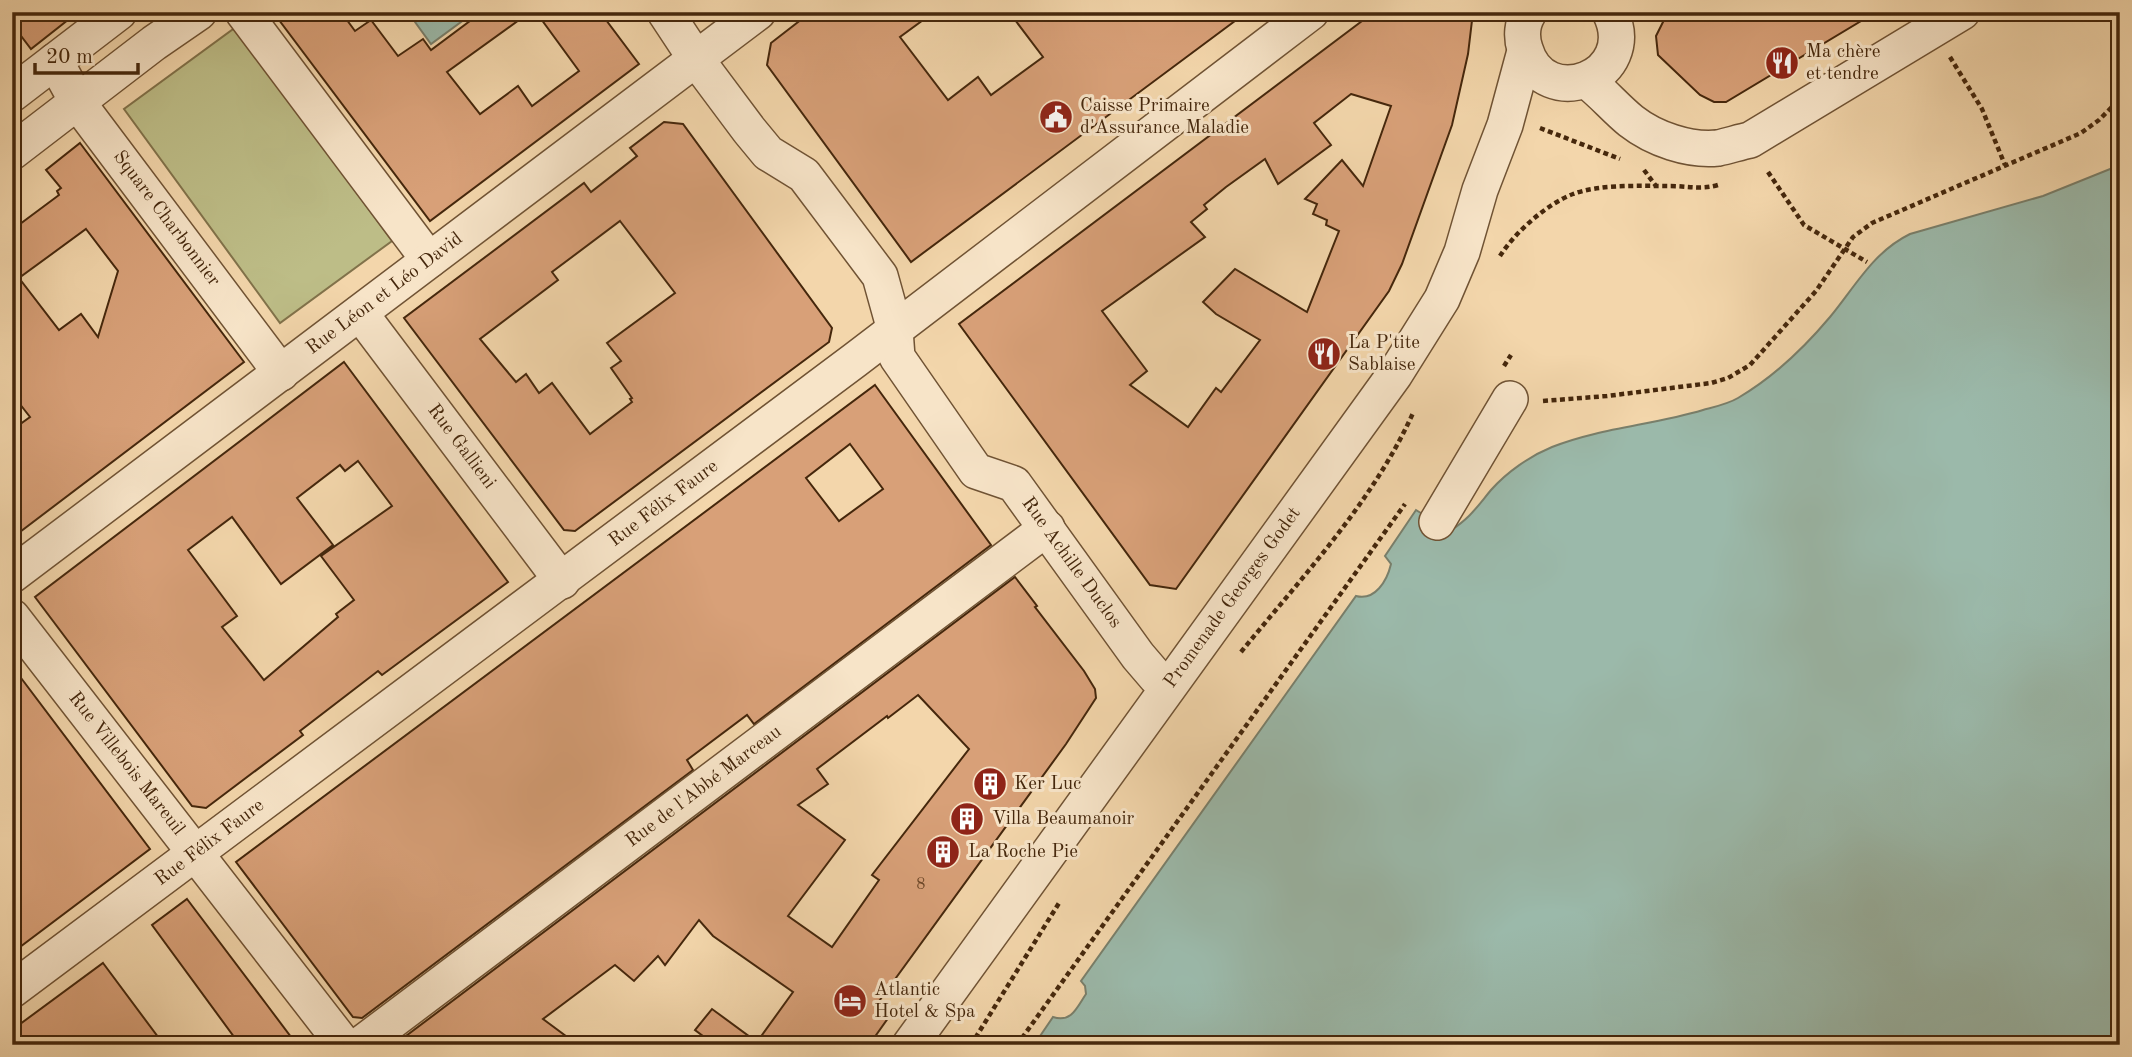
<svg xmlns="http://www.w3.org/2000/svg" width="2132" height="1057" font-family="'Old Standard TT',serif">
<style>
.green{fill:#bdbd87;stroke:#81724a;stroke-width:2}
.water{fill:#9bb9aa;stroke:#797f6b;stroke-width:2}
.building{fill:#d8a078;stroke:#45270c;stroke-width:2;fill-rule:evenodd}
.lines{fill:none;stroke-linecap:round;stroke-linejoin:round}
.minor-casing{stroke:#705334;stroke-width:38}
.path{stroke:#45270c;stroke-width:4.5;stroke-dasharray:5 3.5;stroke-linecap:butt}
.minor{stroke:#f7e4c8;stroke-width:35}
.labels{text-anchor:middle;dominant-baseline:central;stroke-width:6;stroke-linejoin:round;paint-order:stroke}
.number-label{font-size:16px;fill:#6a4527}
.poi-label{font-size:19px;fill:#45270c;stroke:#f7e4c8;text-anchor:start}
.street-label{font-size:19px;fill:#45270c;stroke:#f7e4c8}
</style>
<rect width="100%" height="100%" fill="#f3d6ab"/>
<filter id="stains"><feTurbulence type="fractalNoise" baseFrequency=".00286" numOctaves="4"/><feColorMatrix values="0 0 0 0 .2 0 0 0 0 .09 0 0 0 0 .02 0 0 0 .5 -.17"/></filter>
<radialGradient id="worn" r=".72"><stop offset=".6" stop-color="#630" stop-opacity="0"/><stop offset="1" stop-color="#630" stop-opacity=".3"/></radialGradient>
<!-- green -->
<polygon class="green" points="236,27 392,241 280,323 124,109"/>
<!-- water -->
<g class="water">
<polygon points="439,12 460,12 465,19 431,44 415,22 425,14 429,20"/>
<path d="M2120,165V1045H1034L1053,1017C1072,1023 1077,1007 1086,994L1085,986L1081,981L1356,596C1375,601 1387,581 1391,564L1385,556L1416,510L1450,531C1471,517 1476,508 1491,490C1507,472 1530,456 1552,447C1600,428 1653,425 1703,410C1714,407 1728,404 1738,398C1772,378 1804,348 1830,317C1855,287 1873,252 1910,234L2043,196Z"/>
</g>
<!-- building -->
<g class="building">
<polygon points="12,12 78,12 31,49 12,24"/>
<polygon points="273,12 341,12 355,31 371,20 398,56 423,39 431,50 482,12 530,12 447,72 480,114 518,86 532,106 579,71 536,12 600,12 639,64 430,221"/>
<polygon points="811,12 934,12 900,37 948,100 978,77 991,95 1043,57 1009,12 1247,12 911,262 767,65 771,43"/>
<path d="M1374,12H1473L1468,54L1452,125L1402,264L1389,291L1176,589L1150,585L959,324ZM1351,94L1391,106L1363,186L1342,160L1305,199L1317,204L1313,214L1327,220L1326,225L1339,231L1307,312L1235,269L1203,302L1216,314L1260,340L1221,392L1216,388L1188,427L1130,385L1147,371L1102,311L1205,237L1191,222L1207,209L1204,205L1226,187L1265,159L1278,184L1331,145L1314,123Z"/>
<polygon points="1668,12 1876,12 1726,102 1714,102 1700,95 1658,55 1656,36"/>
<path d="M664,122L683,124L832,328L829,342L575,531L564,530L404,318L584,183L591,192L637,156L630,148ZM620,221L675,293L607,343L621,361L611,368L632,398L630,399L632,402L590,434L552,383L539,393L526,374L516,382L480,339L558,280L552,272Z"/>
<path d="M80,143L244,362L12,538V430L30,417L12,394V230L59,195L57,191L61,188L46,170ZM86,229L118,271L98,337L81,314L59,330L19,278Z"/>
<path d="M344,362L508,582L382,675L378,671L300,731L303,735L206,808L192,806L35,597ZM358,461L392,506L321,556L354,600L336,614L338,617L264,680L222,627L237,616L188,550L232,517L281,584L333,545L297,498L340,465L345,471Z"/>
<path d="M875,385L991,545L754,724L747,715L687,760L693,770L362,1018L353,1017L236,862ZM850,444L883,489L839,521L806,478Z"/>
<path d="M1015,577L1037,606L1035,607L1084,671L1095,689L1096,698L1066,744L877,1004L891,1014L869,1045H715L695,1030L712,1009L757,1042L793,992L713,936L699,920L665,965L658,956L634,981L615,965L543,1019L578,1045H394ZM918,695L969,749L872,875L879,880L832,947L788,916L845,840L798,805L828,784L817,769L887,716L888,718Z"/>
<polygon points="12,666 150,849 12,953"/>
<polygon points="187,899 267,1005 297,1045 240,1045 152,925"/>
<polygon points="103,963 164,1045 12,1045 12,1030"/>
</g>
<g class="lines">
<!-- minor casing -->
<g class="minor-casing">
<g id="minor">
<polyline points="243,12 429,260"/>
<polyline points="665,12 696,59 749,130 768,153 804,175 880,276 895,330 897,357 976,471 1014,484 1138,656 1156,677 1168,687"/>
<path d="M1529,12C1522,23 1521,37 1525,49C1544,114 1642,77 1610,12"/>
<polyline points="55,61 78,103 281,373"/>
<path d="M1586,80C1603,93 1615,108 1631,121C1654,139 1689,151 1718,148C1728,146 1740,142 1750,140L1962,12"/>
<polyline points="12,94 119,12"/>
<polyline points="12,152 154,43 199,12"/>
<polyline points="360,313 562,581"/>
<polyline points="1437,522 1510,399"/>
<polyline points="12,575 758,12"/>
<polyline points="12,617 344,1045"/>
<polyline points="12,990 855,360 1311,12"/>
<polyline points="360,1045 1047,528"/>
<polyline points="910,1045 1395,374 1442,299 1462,252 1480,190 1505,125 1525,51"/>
</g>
</g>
<!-- path -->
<g class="path">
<polyline points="2113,12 2120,23"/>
<polyline points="1994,19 2006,12"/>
<polyline points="1950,57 1982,109 2005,165"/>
<polyline points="1540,128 1620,159"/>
<polyline points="1644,170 1656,186"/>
<polyline points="1768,172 1804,225 1867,262"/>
<path d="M1500,256C1515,232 1547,204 1573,194C1600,184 1641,186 1670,186C1687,186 1701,190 1718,185"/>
<polyline points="1504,366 1511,355"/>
<polyline points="1543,401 1607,396 1711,383 1728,378 1750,365 1816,291 1853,237 1872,223 2081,133 2099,120 2120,99"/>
<path d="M1241,652C1302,577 1373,502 1413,413"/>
<polyline points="971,1045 1059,903"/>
<polyline points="1017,1045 1405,504"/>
</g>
<!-- minor -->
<use href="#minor" class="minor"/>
</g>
<!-- icons -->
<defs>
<g id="restaurant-disc" transform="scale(1.75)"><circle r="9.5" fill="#8f2418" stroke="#f7e4c8"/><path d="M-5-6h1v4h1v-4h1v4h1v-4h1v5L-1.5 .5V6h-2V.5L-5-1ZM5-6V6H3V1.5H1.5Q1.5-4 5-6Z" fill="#fff"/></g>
<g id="civic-disc" transform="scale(1.75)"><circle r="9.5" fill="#8f2418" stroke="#f7e4c8"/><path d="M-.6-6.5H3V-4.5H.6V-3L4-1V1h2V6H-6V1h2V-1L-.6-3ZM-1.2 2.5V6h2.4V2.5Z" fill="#fff"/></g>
<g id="building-disc" transform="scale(1.75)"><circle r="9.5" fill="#8f2418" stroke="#f7e4c8"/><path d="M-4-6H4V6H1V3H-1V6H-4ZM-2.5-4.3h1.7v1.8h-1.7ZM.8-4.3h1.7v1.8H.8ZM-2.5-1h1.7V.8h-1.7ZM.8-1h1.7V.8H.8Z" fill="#fff"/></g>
<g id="hotel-disc" transform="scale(1.75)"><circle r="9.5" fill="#8f2418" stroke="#f7e4c8"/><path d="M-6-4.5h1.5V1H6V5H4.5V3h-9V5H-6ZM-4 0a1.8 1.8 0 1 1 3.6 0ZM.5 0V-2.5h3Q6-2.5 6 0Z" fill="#fff"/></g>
</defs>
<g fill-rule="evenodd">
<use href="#restaurant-disc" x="1782" y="63"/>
<use href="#civic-disc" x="1056" y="117"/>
<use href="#restaurant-disc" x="1324" y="354"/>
<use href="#building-disc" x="990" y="784"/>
<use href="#building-disc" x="967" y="819"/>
<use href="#building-disc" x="943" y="852"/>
<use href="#hotel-disc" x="850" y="1001"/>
</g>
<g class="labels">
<!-- number labels -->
<g class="number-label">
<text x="921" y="885">8</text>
</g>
<!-- poi labels -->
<g class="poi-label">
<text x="1806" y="52">Ma chère<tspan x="1806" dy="22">et tendre</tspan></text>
<text x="1080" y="106">Caisse Primaire<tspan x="1080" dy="22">d'Assurance Maladie</tspan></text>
<text x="1348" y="343">La P'tite<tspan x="1348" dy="22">Sablaise</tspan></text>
<text x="1014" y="784">Ker Luc</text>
<text x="992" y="819">Villa Beaumanoir</text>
<text x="968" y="852">La Roche Pie</text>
<text x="874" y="990">Atlantic<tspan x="874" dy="22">Hotel &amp; Spa</tspan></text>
</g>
<!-- street labels -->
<g class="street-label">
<text transform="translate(166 219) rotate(53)">Square Charbonnier</text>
<text transform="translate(385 294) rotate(-37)">Rue Léon et Léo David</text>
<text transform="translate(461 447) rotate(53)">Rue Gallieni</text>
<text transform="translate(664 504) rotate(-37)">Rue Félix Faure</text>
<text transform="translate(1071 563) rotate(54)">Rue Achille Duclos</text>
<text transform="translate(1233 598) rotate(-54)">Promenade Georges Godet</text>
<text transform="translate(126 764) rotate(52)">Rue Villebois Mareuil</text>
<text transform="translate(704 787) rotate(-37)">Rue de l'Abbé Marceau</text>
<text transform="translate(210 843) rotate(-37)">Rue Félix Faure</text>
</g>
</g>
<!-- margin -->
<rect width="2132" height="1057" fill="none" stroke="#f3d6ab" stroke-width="42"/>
<rect x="14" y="14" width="2104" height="1029" fill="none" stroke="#45270c" stroke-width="3.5"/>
<rect x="21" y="21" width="2090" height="1015" fill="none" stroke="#45270c" stroke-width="2"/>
<!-- scale -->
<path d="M35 63v10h103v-10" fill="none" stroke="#45270c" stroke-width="3.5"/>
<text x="46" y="63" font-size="21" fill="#45270c" stroke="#f7e4c8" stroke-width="5" paint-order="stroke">20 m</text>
<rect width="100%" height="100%" filter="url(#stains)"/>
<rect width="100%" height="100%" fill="url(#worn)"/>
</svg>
